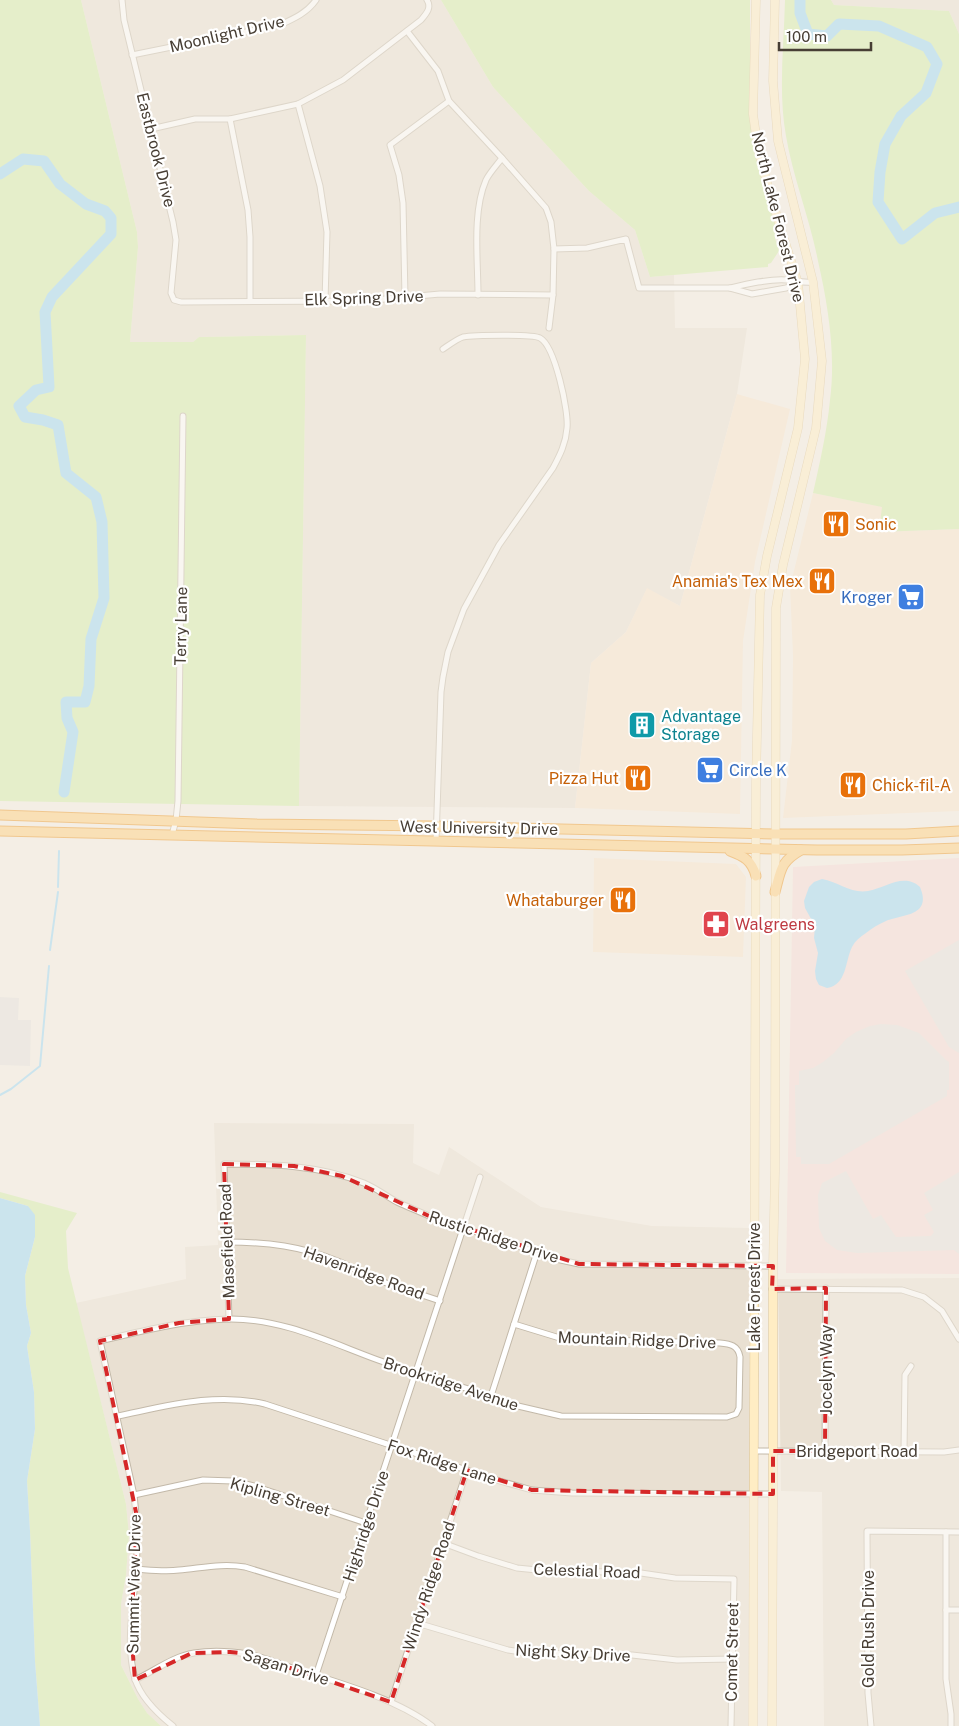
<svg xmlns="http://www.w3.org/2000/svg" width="959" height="1726" font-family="'Public Sans',sans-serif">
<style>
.residential{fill:#e9e0d2}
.commercial{fill:#f8e4cd}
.medical{fill:#f6d9d7}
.green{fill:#d2eda9}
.parking{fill:#e4e1dd}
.water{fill:#9ad7f7}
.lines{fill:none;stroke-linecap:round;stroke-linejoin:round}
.stream{stroke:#9ad7f7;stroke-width:2}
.river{stroke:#9ad7f7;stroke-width:11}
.minor-casing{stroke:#c3b9a9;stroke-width:7}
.secondary-casing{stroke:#dcc391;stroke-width:9}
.trunk-casing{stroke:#ec9826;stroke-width:11}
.minor{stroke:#fff;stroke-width:5}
.secondary{stroke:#ffedc4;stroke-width:8}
.trunk{stroke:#ffce7c;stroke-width:9}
.marked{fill:none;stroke:#d62828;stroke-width:4;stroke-dasharray:10 6;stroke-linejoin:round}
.labels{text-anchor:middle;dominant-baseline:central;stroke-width:4.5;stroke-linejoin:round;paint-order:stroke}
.street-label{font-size:16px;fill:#473e34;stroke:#fff}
.food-label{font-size:16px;fill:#c56008;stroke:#fff;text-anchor:end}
.shop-label{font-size:16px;fill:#366cbe;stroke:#fff;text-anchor:end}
.culture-label{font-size:16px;fill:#0d838f;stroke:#fff;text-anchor:start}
.health-label{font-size:16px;fill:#be3a42;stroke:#fff;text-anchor:start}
</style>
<rect width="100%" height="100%" fill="#f4eee5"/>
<!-- residential -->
<g class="residential">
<polygon points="81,0 441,0 493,87 589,191 635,230 650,277 674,275 675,328 747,328 737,394 680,606 647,589 626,632 591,663 575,808 299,806 306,335 204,337 199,337 193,342 130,342 138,247 137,232"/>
<polygon points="831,0 959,0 959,34 949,11 834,5"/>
<polygon points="214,1123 414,1124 413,1163 439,1175 449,1147 541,1207 652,1226 749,1228 750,1534 748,1726 161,1726 147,1713 138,1699 121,1665 121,1604 126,1575 129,1535 126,1504 76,1303 186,1279 185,1247 218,1245"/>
<polygon points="959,1278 959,1726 824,1726 822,1492 781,1491 778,1279"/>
</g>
<!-- commercial -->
<g class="commercial">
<polygon points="737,394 790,409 755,562 743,641 740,814 575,808 591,663 626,632 647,588 680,606"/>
<polygon points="813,493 883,507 879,532 959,529 959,811 783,818 792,740 793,656 790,587"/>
<polygon points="594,858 736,864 746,877 743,957 593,952"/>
</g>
<!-- medical -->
<polygon class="medical" points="959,858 959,1274 786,1273 793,867"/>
<!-- green -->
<g class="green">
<polygon points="0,0 81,0 137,232 138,247 130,342 193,342 199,337 204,337 306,335 299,806 0,801"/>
<polygon points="441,0 750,0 750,102 775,217 775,238 779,251 771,263 768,264 768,267 650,277 635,230 589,191 493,87"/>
<path d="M785,0H831L834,5L949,11L959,34V529L879,532L882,507L813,493C820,462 827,431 830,400C836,354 828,305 818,261C810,219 793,178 786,136C778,92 784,45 785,0Z"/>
<polygon points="0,1192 77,1213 66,1231 68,1268 126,1504 129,1535 126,1575 121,1604 121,1665 138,1699 147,1713 161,1726 40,1726 35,1661 30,1531 27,1481 35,1429 34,1392 27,1346 31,1333 26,1305 25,1276 35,1237 28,1206 0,1198"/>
</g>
<!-- parking -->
<g class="parking">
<polygon points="959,940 959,1053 949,1047 905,971"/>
<polygon points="0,997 19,998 18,1020 31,1020 30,1066 0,1065"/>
<polygon points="881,1024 897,1025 919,1033 946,1060 949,1062 949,1090 947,1090 947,1096 829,1164 801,1164 801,1157 796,1157 795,1085 799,1085 799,1071 813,1068 823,1062 834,1053 846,1039 856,1032 870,1026"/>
<polygon points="846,1171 873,1219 881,1215 896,1237 931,1236 934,1232 924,1215 933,1210 924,1193 959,1172 959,1254 954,1250 857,1253 837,1250 825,1241 819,1228 818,1195 822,1183"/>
</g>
<!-- water -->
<g class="water">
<path d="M822,879C838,882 852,894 868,891C885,888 904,872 920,887C932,916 904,914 886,921C879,924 872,928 866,933C860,937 855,941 852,947C845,961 847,985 827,988L819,985L816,979L815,971L818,953L814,938L815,926L805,908L804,901L809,887L814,882Z"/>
<polygon points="0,1198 28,1206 35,1215 35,1237 25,1276 26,1305 31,1333 27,1346 34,1392 35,1429 27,1481 30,1531 35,1661 40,1726 0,1726"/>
</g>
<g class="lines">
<!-- stream -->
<g class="stream">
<polyline points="58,887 59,851"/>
<polyline points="50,950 58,892"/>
<polyline points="0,1095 11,1089 40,1066 49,966"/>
</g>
<!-- river -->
<g class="river">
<polyline points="800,0 800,13 808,34 827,36 839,24 879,26 927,47 937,64 926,93 901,116 885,144 880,172 878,202 902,239 935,213 959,207"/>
<polyline points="0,174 23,159 44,161 60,184 86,204 105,211 111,218 111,234 52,297 45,312 49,387 36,390 19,406 25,417 43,420 58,425 66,473 96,497 102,522 104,598 91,639 89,686 85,702 66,702 67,718 73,732 64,792"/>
</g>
<!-- minor casing -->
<g class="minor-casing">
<g id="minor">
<polyline points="122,0 124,20 173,222 176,240 171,293 174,300 181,302 363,301 440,294 553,295"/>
<polyline points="407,31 438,71 449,101 502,158 546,208 551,222 554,249 553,295 549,328"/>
<path d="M132,55L280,25C293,19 307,13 316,0"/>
<polyline points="298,104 320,186 327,232 325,301"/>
<polyline points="230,119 248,210 250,237 250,301"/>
<path d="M151,129L195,119H230L298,104L343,80L421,20C426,14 432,8 427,0"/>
<polyline points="554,249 587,248 626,239 639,288 730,288 752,294 786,288 798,283"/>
<path d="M730,288C747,284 768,279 786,280C796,281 803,283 813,282"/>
<path d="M478,295C478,260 472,212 486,180C490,172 497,165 502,158"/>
<polyline points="405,297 403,203 399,175 390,145 449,101"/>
<polyline points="172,835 176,820 178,801 183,416"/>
<path d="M436,841L441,692L443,677L448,652L464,609L499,545L553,468C560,455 566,443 567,428C569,412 555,346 540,338C533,334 473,335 463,337C457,339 449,345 443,349"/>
<path d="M227,1242C267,1242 302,1246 340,1262C353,1268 365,1275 378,1280C399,1288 420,1294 440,1301"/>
<polyline points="772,1289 902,1290 924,1297 942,1311 959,1339"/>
<path d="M229,1319L224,1164C272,1164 319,1165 364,1183C376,1188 386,1196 397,1202C408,1207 418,1211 429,1216L556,1259L579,1264L773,1266"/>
<polyline points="491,1396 537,1252"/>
<path d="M118,1416C167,1406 215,1392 265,1404L500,1481L532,1490L572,1493L773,1494"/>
<polyline points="754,1451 944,1452 959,1450"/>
<polyline points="825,1451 826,1288"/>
<polyline points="904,1452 905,1375 911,1366"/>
<polyline points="134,1495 203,1480 233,1481 254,1486 366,1523"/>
<polyline points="946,1532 946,1679 951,1714 951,1726"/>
<polyline points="443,1543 478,1556 517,1568 537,1570 641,1573 675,1578 734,1579 731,1726"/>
<path d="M136,1569C150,1570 165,1572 179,1570C202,1568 222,1563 245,1567L343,1597"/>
<polyline points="946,1610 959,1610"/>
<polyline points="417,1623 508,1650 527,1653 632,1655 677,1660 733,1659"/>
<polyline points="316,1675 480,1177"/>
<path d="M135,1680C154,1671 174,1656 194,1653C212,1650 230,1651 248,1654C265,1657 282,1665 299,1670C340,1683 399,1700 432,1726"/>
<polyline points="391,1702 467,1470"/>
<path d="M173,1726C158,1714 141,1698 135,1679C125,1643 134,1604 136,1568C138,1543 137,1519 134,1495L100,1341C142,1331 185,1320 228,1319C281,1318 329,1342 378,1360C415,1373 453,1384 491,1396L518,1406L561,1416L727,1417L736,1414L739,1408L740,1357C738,1345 730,1344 720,1343L563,1339L514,1324"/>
<polyline points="871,1726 868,1693 867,1531 959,1532"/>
</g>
</g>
<!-- secondary casing -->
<g class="secondary-casing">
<g id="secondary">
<polyline points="753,1726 756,782 760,595 767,556 798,428 805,359 798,283 770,194 758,149 753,114 756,0"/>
<polyline points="772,1726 773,1506 773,1266 775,1171 776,608 783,565 816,428 822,361 813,282 778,141 773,81 775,0"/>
</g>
</g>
<!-- trunk casing -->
<g class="trunk-casing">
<g id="trunk">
<polyline points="0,815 257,824 436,826 775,834 906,834 959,831"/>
<polyline points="0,831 817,850 902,850 959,848"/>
<path d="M730,851C744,856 752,861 756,876"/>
<path d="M775,892C781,870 780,862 801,850"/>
</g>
</g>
<!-- minor -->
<use href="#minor" class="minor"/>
<!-- secondary -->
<use href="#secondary" class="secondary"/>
<!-- trunk -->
<use href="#trunk" class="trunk"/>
</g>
<!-- marked area -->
<path d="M0 0H959V1726H0ZM224,1164L294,1166L342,1176L429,1216L579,1264L773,1266L772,1289L826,1288L825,1451H773V1494L532,1490L467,1470L391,1702L249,1654L230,1652L192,1653L135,1680L131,1631L137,1517L100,1341L179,1323L229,1319Z" fill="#f4eee5" fill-opacity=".55" fill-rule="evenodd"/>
<path class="marked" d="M224,1164L294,1166L342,1176L429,1216L579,1264L773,1266L772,1289L826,1288L825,1451H773V1494L532,1490L467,1470L391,1702L249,1654L230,1652L192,1653L135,1680L131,1631L137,1517L100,1341L179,1323L229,1319Z"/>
<!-- icons -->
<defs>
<g id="restaurant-square" transform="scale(1.4375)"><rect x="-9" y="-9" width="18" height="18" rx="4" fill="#e8710a" stroke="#fff"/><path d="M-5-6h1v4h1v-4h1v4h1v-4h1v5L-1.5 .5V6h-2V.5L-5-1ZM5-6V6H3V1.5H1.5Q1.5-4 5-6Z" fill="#fff"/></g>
<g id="supermarket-square" transform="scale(1.4375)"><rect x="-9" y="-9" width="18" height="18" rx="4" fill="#3f7fe0" stroke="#fff"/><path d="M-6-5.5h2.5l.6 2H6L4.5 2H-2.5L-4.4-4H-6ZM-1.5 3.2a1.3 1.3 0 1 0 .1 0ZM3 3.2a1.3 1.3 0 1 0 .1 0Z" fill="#fff"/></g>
<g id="building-square" transform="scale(1.4375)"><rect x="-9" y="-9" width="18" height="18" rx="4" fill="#0f9aa8" stroke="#fff"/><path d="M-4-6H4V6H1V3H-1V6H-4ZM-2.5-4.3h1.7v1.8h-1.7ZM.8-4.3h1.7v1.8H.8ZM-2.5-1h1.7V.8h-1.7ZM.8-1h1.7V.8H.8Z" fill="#fff"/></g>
<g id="pharmacy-square" transform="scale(1.4375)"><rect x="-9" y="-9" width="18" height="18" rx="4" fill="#e0444e" stroke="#fff"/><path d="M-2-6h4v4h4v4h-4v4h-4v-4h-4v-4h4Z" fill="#fff"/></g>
</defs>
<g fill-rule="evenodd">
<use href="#restaurant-square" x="836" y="524"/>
<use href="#restaurant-square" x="822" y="581"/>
<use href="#supermarket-square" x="911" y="597"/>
<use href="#building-square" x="642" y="725"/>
<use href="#supermarket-square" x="710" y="770"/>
<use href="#restaurant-square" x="638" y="778"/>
<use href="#restaurant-square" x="853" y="785"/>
<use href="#restaurant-square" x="623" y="900"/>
<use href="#pharmacy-square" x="716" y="924"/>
</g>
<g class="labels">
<!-- street labels -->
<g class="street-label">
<text transform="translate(227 34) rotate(-13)">Moonlight Drive</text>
<text transform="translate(156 150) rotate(76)">Eastbrook Drive</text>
<text transform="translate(778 217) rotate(76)">North Lake Forest Drive</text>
<text transform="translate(364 298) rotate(-2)">Elk Spring Drive</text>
<text transform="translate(181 626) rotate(-89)">Terry Lane</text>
<text transform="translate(479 828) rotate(1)">West University Drive</text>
<text transform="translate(494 1237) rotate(18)">Rustic Ridge Drive</text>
<text transform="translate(227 1241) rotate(-92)">Masefield Road</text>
<text transform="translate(364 1273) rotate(20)">Havenridge Road</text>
<text transform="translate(754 1287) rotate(-90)">Lake Forest Drive</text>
<text transform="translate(637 1340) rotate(2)">Mountain Ridge Drive</text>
<text transform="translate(826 1370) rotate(-90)">Jocelyn Way</text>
<text transform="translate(451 1384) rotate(18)">Brookridge Avenue</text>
<text x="857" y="1451">Bridgeport Road</text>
<text transform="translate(442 1462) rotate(18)">Fox Ridge Lane</text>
<text transform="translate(280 1497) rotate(16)">Kipling Street</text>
<text transform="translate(366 1526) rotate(-72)">Highridge Drive</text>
<text transform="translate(587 1571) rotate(2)">Celestial Road</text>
<text transform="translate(134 1584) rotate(-89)">Summit View Drive</text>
<text transform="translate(429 1586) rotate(-72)">Windy Ridge Road</text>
<text transform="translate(868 1629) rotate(-90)">Gold Rush Drive</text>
<text transform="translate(732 1652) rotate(-89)">Comet Street</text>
<text transform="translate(573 1653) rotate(3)">Night Sky Drive</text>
<text transform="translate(286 1667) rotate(17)">Sagan Drive</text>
</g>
<!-- food labels -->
<g class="food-label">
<text x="855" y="524" text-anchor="start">Sonic</text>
<text x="803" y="581">Anamia's Tex Mex</text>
<text x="619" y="778">Pizza Hut</text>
<text x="872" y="785" text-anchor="start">Chick-fil-A</text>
<text x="604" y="900">Whataburger</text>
</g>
<!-- shop labels -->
<g class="shop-label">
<text x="892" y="597">Kroger</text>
<text x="729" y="770" text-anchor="start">Circle K</text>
</g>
<!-- culture labels -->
<g class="culture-label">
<text x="661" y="716">Advantage<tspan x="661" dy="18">Storage</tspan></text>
</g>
<!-- health labels -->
<g class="health-label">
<text x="735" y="924">Walgreens</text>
</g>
</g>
<!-- scale -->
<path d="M779 42v8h92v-8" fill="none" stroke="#473e34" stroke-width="2.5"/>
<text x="786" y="42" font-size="15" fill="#473e34" stroke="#ffffff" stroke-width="4" paint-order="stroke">100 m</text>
</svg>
